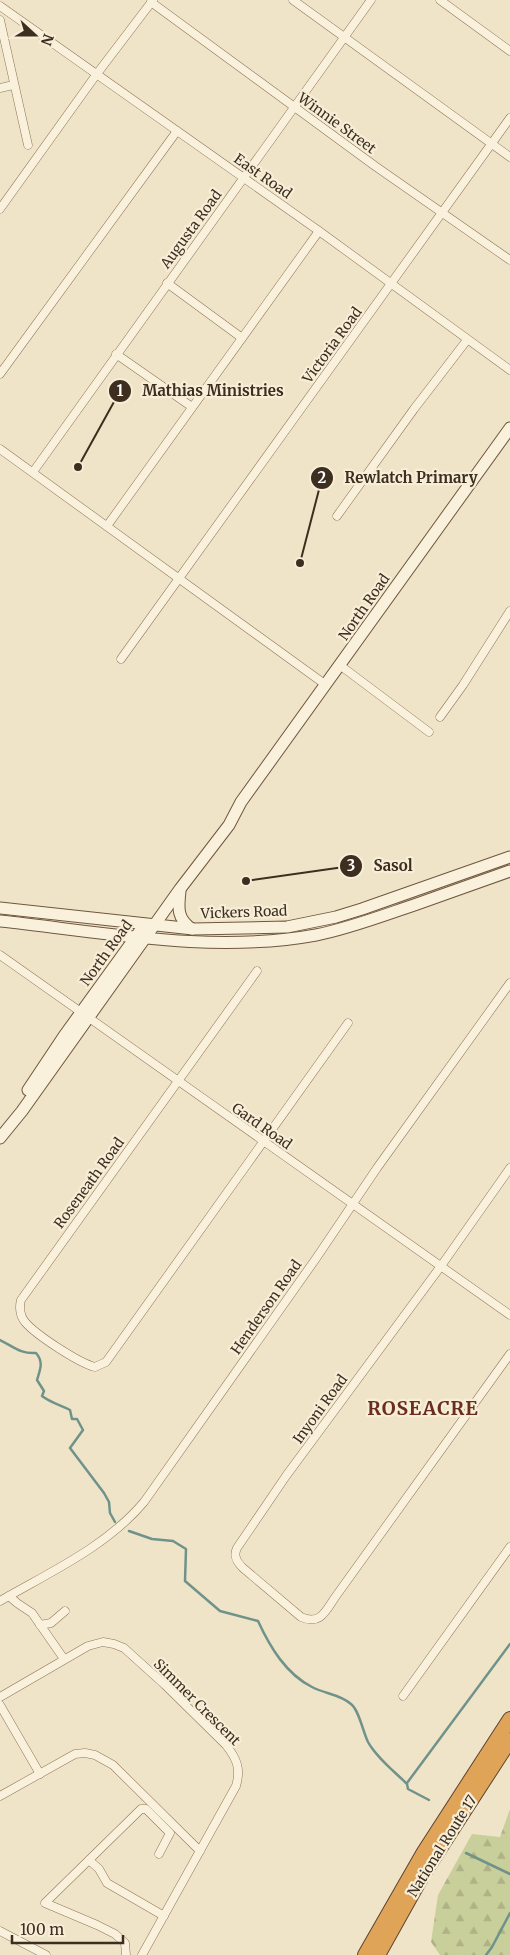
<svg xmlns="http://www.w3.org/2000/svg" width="510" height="1955" font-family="Merriweather,serif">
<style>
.forest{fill:url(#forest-firs)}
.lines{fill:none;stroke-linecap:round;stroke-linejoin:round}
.stream{stroke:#6f938a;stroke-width:2.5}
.street-casing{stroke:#8d765c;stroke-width:9}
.secondary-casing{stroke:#6f573f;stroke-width:13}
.highway-casing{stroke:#5b4430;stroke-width:16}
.street{stroke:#faf1dc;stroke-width:8}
.secondary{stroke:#faf1dc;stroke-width:11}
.highway{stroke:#e0a458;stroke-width:14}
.labels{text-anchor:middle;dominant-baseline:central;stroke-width:4.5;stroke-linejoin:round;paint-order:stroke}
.street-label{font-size:14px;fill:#3d2e20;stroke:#f7eed8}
.district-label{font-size:19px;font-weight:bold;letter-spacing:1px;fill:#6b2e1e;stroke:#f7eed8}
.leader{fill:none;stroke:#3d2e20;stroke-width:2}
.callout-dot{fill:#3d2e20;stroke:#f7eed8;stroke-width:2}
.mark-label{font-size:15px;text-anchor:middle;font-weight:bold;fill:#fff}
.callout-label{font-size:15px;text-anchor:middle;font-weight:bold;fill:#3d2e20;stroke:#f7eed8;stroke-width:4.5;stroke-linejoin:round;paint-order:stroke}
</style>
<defs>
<pattern id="forest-firs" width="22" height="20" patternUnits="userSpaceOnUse" patternTransform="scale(1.25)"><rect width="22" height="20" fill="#c9cf9b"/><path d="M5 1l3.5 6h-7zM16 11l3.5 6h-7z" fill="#aeb285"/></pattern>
</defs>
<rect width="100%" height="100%" fill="#f0e4c8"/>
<!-- forest -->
<polygon class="forest" points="510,1809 510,1955 440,1955 431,1942 438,1895 472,1834 500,1837"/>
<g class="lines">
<!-- stream -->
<g class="stream">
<path d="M0,1340C14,1347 20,1354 36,1353C44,1362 40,1370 37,1380L44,1391L42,1396C51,1403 61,1405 70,1410L72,1419H77L83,1430L70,1448L104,1493L109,1502L110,1513L115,1522"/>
<path d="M129,1531L152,1539L173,1541L186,1549L185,1581L220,1611L258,1621C270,1647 286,1674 312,1687C325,1694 340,1694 351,1704C359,1710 363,1732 368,1742C377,1758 394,1771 407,1784L408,1789L429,1800"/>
<polyline points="407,1783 510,1644"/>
<polyline points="466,1853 510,1874"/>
<polyline points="486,1955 492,1947 510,1913"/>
</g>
<!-- street casing -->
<g class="street-casing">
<g id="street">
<polyline points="293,0 510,157"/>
<polyline points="440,0 510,51"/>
<polyline points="151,2 375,166 510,260"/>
<polyline points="0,6 319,231 510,370"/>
<polyline points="0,20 28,145"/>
<polyline points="0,88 13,85"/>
<polyline points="0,209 96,75 153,0"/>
<polyline points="167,283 242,338"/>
<polyline points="116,354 192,407"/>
<polyline points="0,374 177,131"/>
<polyline points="0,449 326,685"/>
<polyline points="33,472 371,0"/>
<polyline points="337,516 414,409 467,340"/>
<polyline points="107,526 319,231"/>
<polyline points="121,659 510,118"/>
<polyline points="341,666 429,732"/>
<polyline points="440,717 463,685 510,611"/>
<polyline points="0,955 510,1315"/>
<path d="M257,971L21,1300C19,1307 20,1316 25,1322C36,1335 79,1363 95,1367L106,1362L348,1023"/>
<path d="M510,1168L441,1266L286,1476L237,1548C233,1556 237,1562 243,1568L301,1617C321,1626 326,1610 336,1596L510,1354"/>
<polyline points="9,1596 17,1603 32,1613 64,1659"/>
<path d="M0,1601C50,1572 106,1547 144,1502L317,1257L377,1168L510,983"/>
<polyline points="40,1625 51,1623 65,1611"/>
<polyline points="403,1696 510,1547"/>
<path d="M0,1697L88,1646L103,1642L114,1644L124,1648L165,1685L226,1745C237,1759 241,1769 236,1786L142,1955"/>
<polyline points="0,1705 40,1774"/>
<polyline points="0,1796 75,1754 85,1753 95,1755 113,1765 200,1851"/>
<polyline points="89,1860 99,1869 107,1883 164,1916"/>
<polyline points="0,1931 46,1955"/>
<polyline points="126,1955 125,1943 115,1934 97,1925 45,1903 141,1809 146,1809 170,1833 159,1854"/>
</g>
</g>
<!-- secondary casing -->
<g class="secondary-casing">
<g id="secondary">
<path d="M180,891C178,908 177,919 192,929"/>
<polyline points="0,908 193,929 287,927 336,917 362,909 510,857"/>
<path d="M0,921C103,932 212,954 316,935C351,928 384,915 417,904C448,893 479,882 510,871"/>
<polyline points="28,1090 64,1036 140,931"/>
<polyline points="0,1138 22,1111 180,889 229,825 241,802 510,428"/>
</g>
</g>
<!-- highway casing -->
<g class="highway-casing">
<g id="highway">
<polyline points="365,1955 424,1852 510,1719"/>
<polyline points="378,1955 422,1876 510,1740"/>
</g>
</g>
<!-- street -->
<use href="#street" class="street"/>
<!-- secondary -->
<use href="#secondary" class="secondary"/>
<!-- highway -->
<use href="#highway" class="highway"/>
</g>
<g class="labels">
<!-- street labels -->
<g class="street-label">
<text transform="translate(337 123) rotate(36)">Winnie Street</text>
<text transform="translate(263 176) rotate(35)">East Road</text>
<text transform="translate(191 229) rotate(-54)">Augusta Road</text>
<text transform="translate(332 345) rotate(-54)">Victoria Road</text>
<text transform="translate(364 607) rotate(-55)">North Road</text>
<text transform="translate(244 912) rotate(-2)">Vickers Road</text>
<text transform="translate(106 953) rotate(-54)">North Road</text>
<text transform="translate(262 1126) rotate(35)">Gard Road</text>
<text transform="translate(89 1183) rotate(-54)">Roseneath Road</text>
<text transform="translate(266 1307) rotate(-55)">Henderson Road</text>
<text transform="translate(320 1409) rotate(-54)">Inyoni Road</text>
<text transform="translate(197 1702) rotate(45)">Simmer Crescent</text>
<text transform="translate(442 1846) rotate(-58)">National Route 17</text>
</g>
<!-- district labels -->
<g class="district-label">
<text x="423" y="1408">ROSEACRE</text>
</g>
</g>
<!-- callouts -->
<path class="leader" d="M78 467L120 391M300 563L322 478M246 881L351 866"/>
<g class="callout-dot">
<circle cx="78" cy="467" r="5"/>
<circle cx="300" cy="563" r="5"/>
<circle cx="246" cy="881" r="5"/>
<circle cx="120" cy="391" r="12"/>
<circle cx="322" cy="478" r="12"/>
<circle cx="351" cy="866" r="12"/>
</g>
<g class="mark-label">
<text x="120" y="396">1</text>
<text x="322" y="483">2</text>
<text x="351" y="871">3</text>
</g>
<g class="callout-label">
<text x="213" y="396">Mathias Ministries</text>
<text x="411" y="483">Rewlatch Primary</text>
<text x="393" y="871">Sasol</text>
</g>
<!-- north arrow -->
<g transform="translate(35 35) rotate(111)" stroke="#f7eed8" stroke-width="4" paint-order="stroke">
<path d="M0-4L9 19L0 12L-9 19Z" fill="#3d2e20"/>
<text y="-8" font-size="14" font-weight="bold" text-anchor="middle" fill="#3d2e20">N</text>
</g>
<!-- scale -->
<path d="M12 1935v8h111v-8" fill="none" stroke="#3d2e20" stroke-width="2.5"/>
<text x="20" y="1935" font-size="15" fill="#3d2e20" stroke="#f7eed8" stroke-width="4" paint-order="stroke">100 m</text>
</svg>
